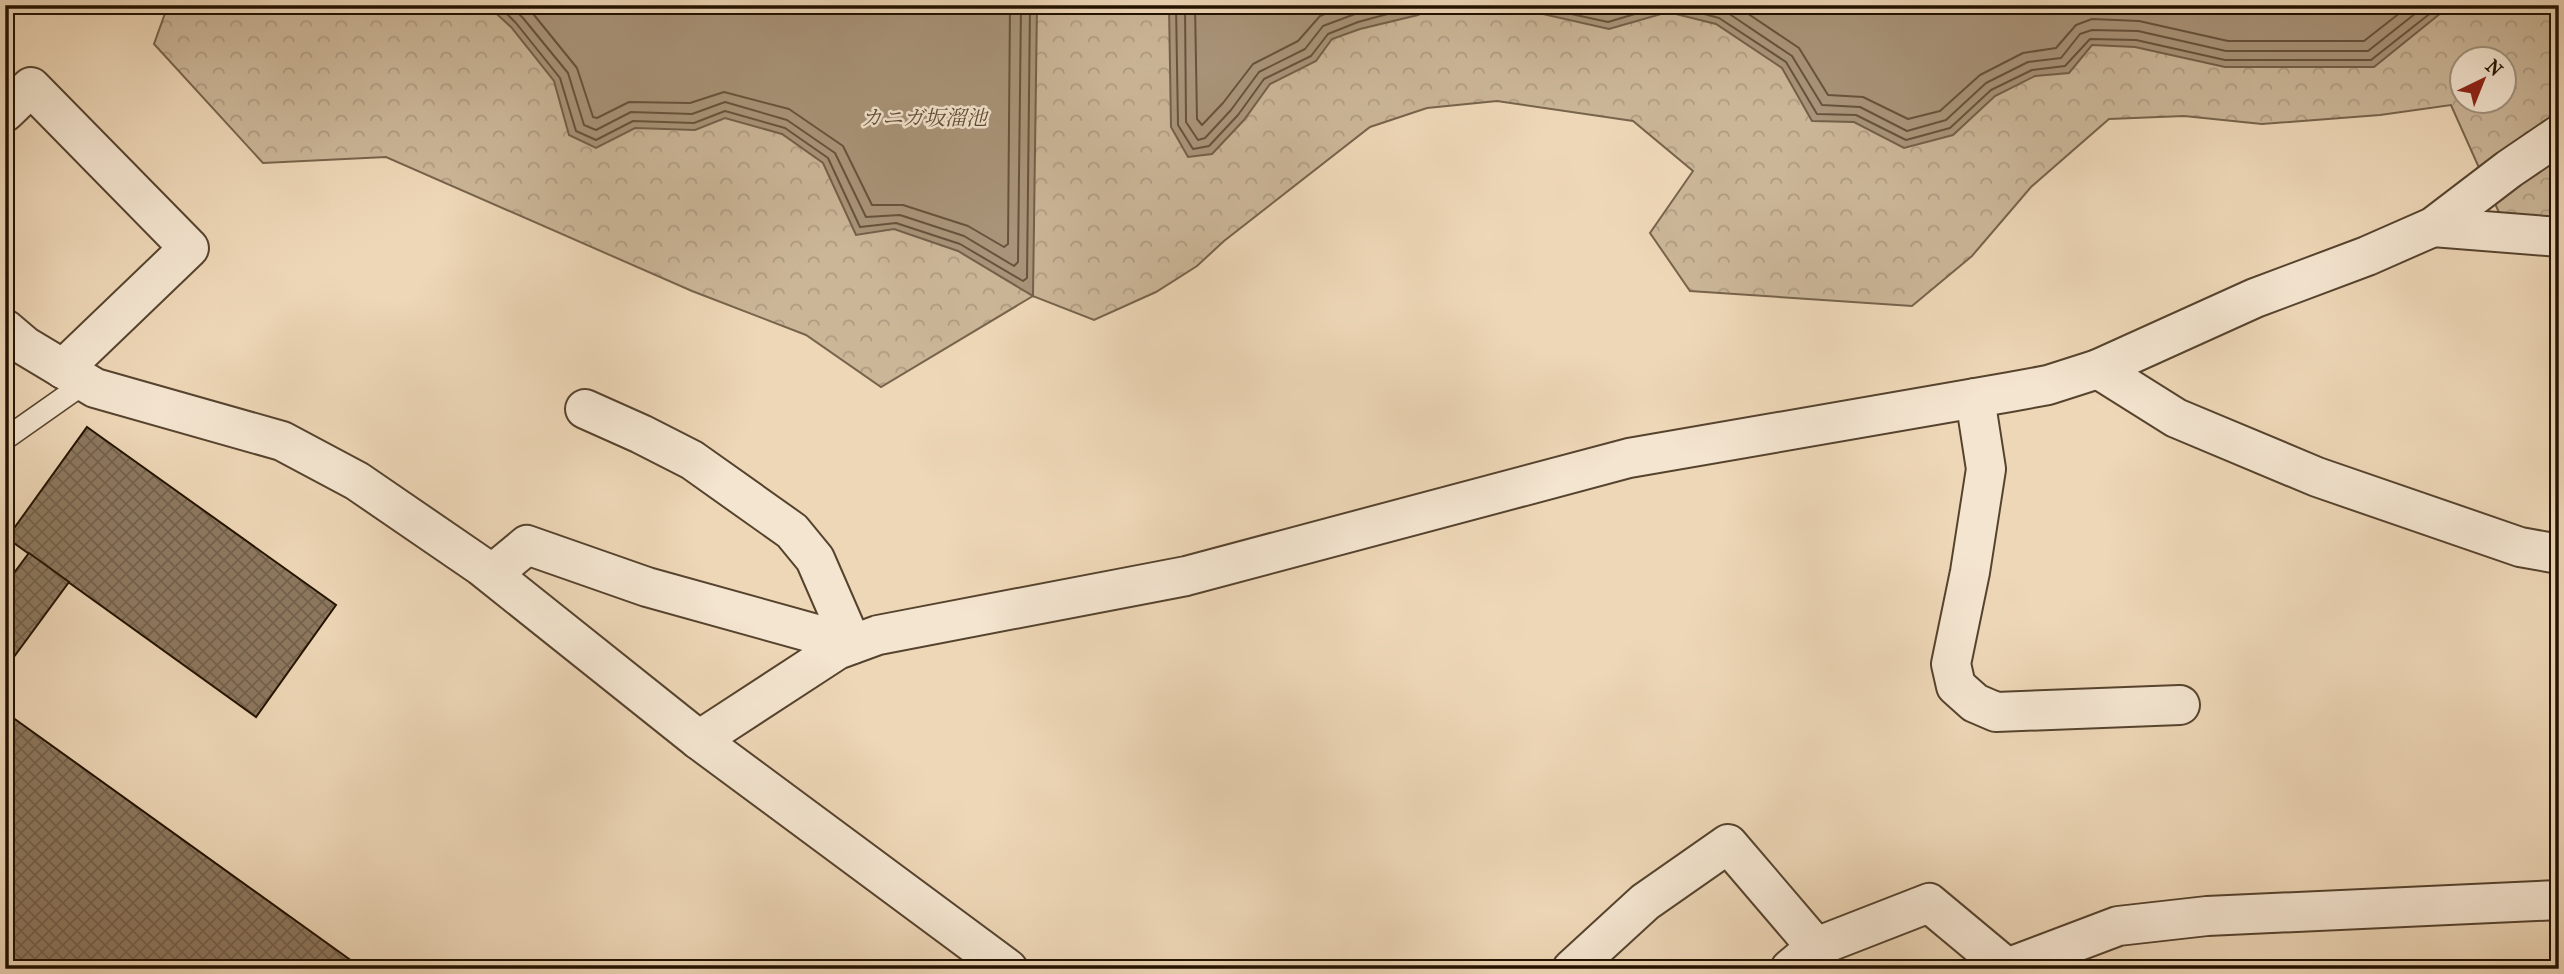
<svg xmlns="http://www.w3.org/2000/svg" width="2564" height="974" font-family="'IM FELL French Canon','Noto Serif JP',serif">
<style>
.forest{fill:url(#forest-crowns);stroke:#77644c;stroke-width:2;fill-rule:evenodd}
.water{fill:#a99479;stroke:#736049;stroke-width:2}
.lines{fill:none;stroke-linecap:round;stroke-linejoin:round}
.shore{stroke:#66533c;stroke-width:2}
.building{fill:url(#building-cross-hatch);stroke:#231200;stroke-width:2}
.service-casing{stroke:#56432e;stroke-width:24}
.minor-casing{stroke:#56432e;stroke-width:42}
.tertiary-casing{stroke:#56432e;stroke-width:42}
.service{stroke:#f4e5d0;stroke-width:21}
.minor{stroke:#f4e5d0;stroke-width:38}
.tertiary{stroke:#f4e5d0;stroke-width:38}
.labels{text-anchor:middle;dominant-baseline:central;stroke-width:5;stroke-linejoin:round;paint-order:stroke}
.water-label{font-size:21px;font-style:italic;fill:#5f4c36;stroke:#f4e5d0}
</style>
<defs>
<pattern id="forest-crowns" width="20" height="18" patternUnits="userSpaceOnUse" patternTransform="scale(1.75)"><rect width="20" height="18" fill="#cbb698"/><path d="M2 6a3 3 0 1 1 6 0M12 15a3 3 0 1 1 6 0" fill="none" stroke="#ae9b81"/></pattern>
<pattern id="building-cross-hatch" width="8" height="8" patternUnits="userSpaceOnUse" patternTransform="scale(1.75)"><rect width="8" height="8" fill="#8d785f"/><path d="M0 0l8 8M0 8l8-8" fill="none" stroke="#73614c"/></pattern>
</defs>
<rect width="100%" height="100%" fill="#eed7b7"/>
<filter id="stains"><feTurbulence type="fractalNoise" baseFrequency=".00286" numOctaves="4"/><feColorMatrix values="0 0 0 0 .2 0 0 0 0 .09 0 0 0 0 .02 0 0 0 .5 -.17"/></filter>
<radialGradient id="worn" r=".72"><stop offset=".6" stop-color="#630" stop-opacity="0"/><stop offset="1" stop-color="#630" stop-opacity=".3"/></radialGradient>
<!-- forest -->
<path class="forest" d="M168,5H2559V223L2501,217L2451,105L2380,115L2262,124L2184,116L2109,119L2031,187L1972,256L1912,306L1690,291L1650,233L1693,171L1633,121L1497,101L1427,108L1370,127L1224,241L1197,266L1156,292L1094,320L1033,296L881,387L806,335L692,291L386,157L263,163L154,44ZM2462,60H2504V102H2462Z"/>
<!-- water -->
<g class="water">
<polygon points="487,5 1037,5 1033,296 958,251 894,229 856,235 823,163 782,134 725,118 695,130 635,128 596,148 569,135 554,81 511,27"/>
<polygon points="1169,5 1438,5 1418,15 1360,29 1332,39 1316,61 1270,84 1244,120 1212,154 1188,157 1171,127"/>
<polygon points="1503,5 2477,5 2441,13 2374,67 2225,67 2135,47 2092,45 2069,73 2035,76 1995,96 1953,135 1904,148 1854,122 1812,121 1782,68 1716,24 1668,12 1609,29"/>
</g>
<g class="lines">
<!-- shore -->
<g class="shore">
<polyline points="498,5 516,23 560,78 576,131 596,140 633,121 694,123 725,111 785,128 828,158 860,227 896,223 960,244 1023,281 1027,278 1030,5"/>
<polyline points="510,5 523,18 568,73 584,125 596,130 631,112 692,114 725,102 787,120 835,153 866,217 900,215 964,236 1014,266 1018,262 1021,5"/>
<polyline points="526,5 577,68 593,117 597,118 629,102 690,103 724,92 789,109 843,146 872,205 903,205 968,226 1004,247 1008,244 1010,5"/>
<polyline points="1176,5 1178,125 1193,149 1209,146 1238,115 1264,79 1311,56 1328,34 1358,22 1421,5"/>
<polyline points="1185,5 1186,122 1198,140 1205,138 1231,110 1259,72 1305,49 1323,26 1355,14 1389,5"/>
<polyline points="1195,5 1197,119 1202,125 1223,103 1253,64 1298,41 1320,16 1347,5"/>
<polyline points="1530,5 1608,22 1665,5"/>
<polyline points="1671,5 1719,18 1786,62 1817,114 1856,115 1906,140 1950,128 1991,90 2032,70 2065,66 2090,39 2136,40 2225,60 2371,60 2437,8 2446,5"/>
<polyline points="1706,5 1725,11 1792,56 1822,105 1860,107 1907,131 1946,120 1986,83 2028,62 2061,58 2080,34 2092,30 2138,31 2226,51 2368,51 2426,5"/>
<polyline points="1735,5 1799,48 1828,95 1863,97 1908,119 1940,111 1980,75 2023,53 2056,48 2076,25 2092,19 2139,21 2228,41 2364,41 2410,5"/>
</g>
</g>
<!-- building -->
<g class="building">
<polygon points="87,427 336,605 256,717 7,538"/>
<polygon points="29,553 69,582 5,669 5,585"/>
<polygon points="5,712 363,969 5,969"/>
</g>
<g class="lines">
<!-- service casing -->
<g class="service-casing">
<polyline id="service" points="5,439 86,382"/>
</g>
<!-- minor casing -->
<g class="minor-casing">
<g id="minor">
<polyline points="5,112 31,87 189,248 63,369"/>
<polyline points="2433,227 2559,237"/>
<polyline points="2098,369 2176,418 2317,477 2520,547 2559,554"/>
<polyline points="1975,398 1986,469 1970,572 1951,664 1956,686 1975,703 1996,712 2180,705"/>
<polyline points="585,409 641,434 692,460 792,531 815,559 852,644"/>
<polyline points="492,574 527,545 647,587 852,644"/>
<polyline points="699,740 837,650 878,635 1186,576 1629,458 2010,392 2048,385 2098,369 2255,298 2367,256 2433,227 2509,169 2559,135"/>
<polyline points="1572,969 1645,902 1728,844 1816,947"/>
<polyline points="1790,969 1816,947 1929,903 2007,968 2118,926 2207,916 2559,900"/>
</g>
</g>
<!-- tertiary casing -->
<g class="tertiary-casing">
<polyline id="tertiary" points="5,329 25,346 95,388 282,441 357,481 481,566 699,740 1008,969"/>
</g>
<!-- service -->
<use href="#service" class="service"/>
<!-- minor -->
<use href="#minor" class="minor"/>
<!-- tertiary -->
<use href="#tertiary" class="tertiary"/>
</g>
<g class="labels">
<!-- water labels -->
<g class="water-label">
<text x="924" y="118">カニガ坂溜池</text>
</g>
</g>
<!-- margin -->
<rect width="2564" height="974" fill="none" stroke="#eed7b7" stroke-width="28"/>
<rect x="7" y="7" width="2550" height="960" fill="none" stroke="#231200" stroke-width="3.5"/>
<rect x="14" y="14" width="2536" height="946" fill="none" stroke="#231200" stroke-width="2"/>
<!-- north arrow -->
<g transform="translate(2483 80) rotate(43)"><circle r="33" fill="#f4e5d0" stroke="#a0917d" stroke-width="2"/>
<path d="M0-5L12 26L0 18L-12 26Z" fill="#8f2418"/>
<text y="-10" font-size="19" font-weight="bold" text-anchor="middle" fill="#231200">N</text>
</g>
<rect width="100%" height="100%" filter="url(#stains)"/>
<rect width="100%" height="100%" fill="url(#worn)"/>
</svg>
